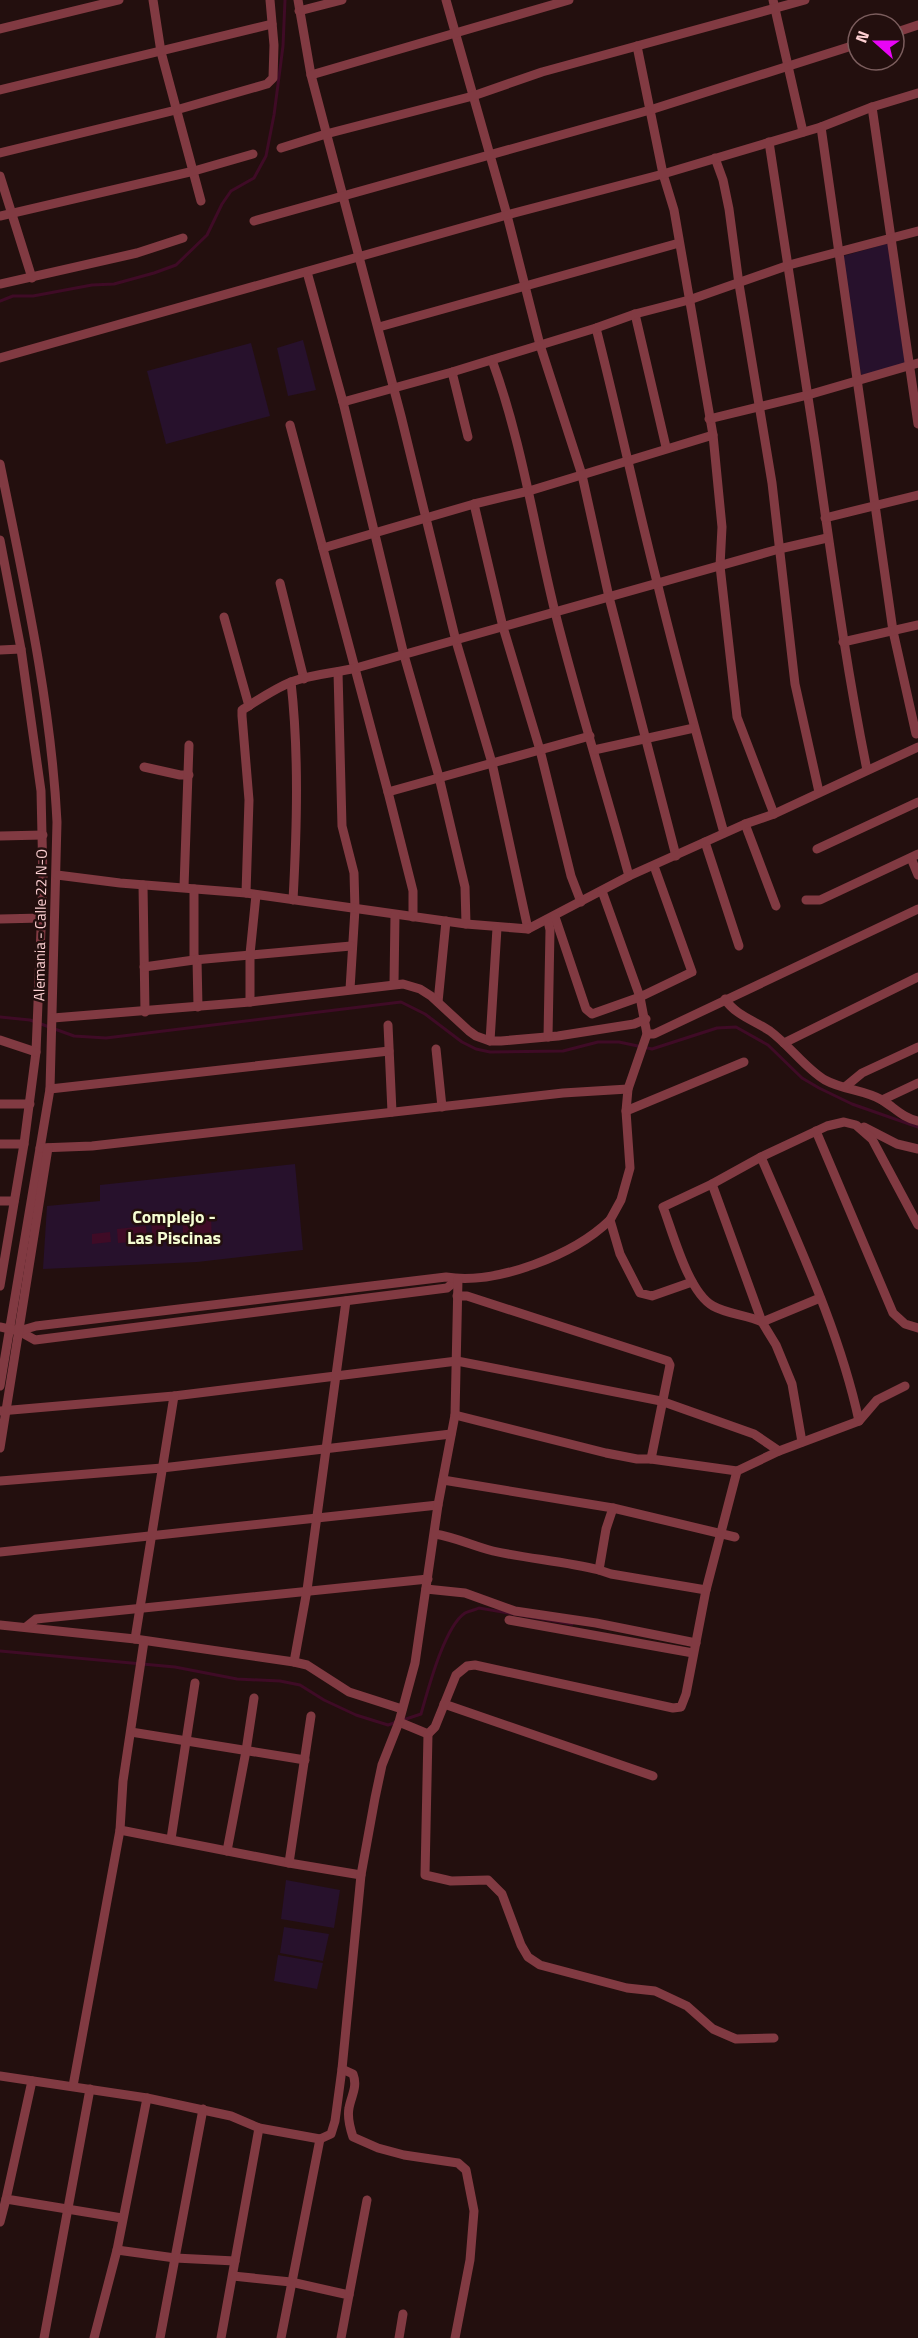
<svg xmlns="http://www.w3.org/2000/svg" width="918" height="2338" font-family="'Titillium Web',sans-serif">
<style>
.green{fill:#27112c}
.water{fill:#3f0b26}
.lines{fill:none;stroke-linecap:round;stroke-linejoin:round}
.stream{stroke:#3f0b26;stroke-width:3}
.minor{stroke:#813a42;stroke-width:9}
.labels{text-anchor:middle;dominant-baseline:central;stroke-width:5;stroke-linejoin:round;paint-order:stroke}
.street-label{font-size:15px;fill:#fed1d3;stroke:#230f0e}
.quarter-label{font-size:18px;font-weight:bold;fill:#f5fed3;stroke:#230f0e}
</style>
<rect width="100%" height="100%" fill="#230f0e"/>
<!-- green -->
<g class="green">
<polygon points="889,243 907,364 861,375 843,256"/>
<polygon points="303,340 316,390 288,396 277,348"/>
<polygon points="251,343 270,416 166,444 147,371"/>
<polygon points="295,1164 303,1250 197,1262 43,1269 47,1206 100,1201 100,1185"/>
<polygon points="286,1880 340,1890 334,1928 281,1919"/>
<polygon points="284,1927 329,1934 323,1961 280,1953"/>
<polygon points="278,1955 323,1963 317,1989 274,1981"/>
</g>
<!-- water -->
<g class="water">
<polygon points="211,1215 212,1244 184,1245 182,1217"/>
<polygon points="155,1216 163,1217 164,1219 166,1240 158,1245 153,1242 151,1221"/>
<polygon points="146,1226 147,1241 118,1243 117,1229"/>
<polygon points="110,1232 111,1242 92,1244 92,1234"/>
</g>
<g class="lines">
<!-- stream -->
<g class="stream">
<polyline points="0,301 13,296 33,296 92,285 114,284 154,273 176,265 207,235 222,204 231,191 254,178 266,156 274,115 283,46 285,0"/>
<polyline points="0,1017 30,1020 74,1036 106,1038 401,1002 425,1014 462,1042 476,1049 490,1052 563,1051 598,1042 619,1042 652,1049 717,1028 736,1027 768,1045 802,1078 819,1088 852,1104 918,1127"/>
<polyline points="0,1651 175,1667 237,1679 280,1681 300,1685 324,1700 356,1715 388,1725 397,1722"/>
<path d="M403,1720L421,1714C428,1690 444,1627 465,1613C469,1611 475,1610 479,1608L572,1624"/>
</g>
<!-- minor -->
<g class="minor">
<polyline points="153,0 161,52 201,201"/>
<polyline points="298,0 311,75 401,416 456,641 492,763 528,929"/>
<polyline points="446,0 507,215 540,345 582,475 609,597 676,856"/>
<polyline points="773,0 803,132"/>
<polyline points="299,11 342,0"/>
<polyline points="0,29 119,0"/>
<polyline points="894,33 918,25"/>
<polyline points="637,46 663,174 674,210 713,435 722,527 720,566 737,717 774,814"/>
<polyline points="311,75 569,0"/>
<polyline points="0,90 272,24"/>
<polyline points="872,107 918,424"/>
<polyline points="821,127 893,631 916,734"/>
<path d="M769,142C784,243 800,343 815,443C831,553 845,662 867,770"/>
<polyline points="281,148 326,134 473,96 542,72 805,0"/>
<polyline points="0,153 176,110 267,84 273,78 274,45 270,0"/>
<polyline points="715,158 723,180 729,209 739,284 772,483 795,684 819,792"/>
<polyline points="0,176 32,278"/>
<polyline points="0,216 194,171 253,154"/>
<polyline points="254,221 650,110 858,44"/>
<polyline points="307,272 343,402 404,655 439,777 465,887 466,924"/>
<polyline points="0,284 137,253 183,238"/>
<polyline points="635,314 666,447"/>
<polyline points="379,327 679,243"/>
<path d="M596,328C618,414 636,500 658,586C678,669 701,751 724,833"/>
<polyline points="0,358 507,215 663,174 821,127 872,107 918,93"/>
<path d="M492,360C522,442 534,527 555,612C577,700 605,788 629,876"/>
<polyline points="452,372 468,437"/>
<polyline points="343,402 452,372 596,328 635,314 689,300 789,265 918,231"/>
<polyline points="709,419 808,395 918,363"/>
<polyline points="290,425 388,792 413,891 413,917"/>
<path d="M0,464C24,582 51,702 57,822L50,1089L0,1386"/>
<polyline points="474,504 503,627 540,750 571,876 581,902"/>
<polyline points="825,518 918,495"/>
<polyline points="0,540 21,649 41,791 43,880 36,1052 24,1144 0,1286"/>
<polyline points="323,548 474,504 529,491 713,435"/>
<polyline points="280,583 304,679"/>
<polyline points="224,617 249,706"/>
<polyline points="843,642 918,625"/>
<polyline points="0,650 21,649"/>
<polyline points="338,672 342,826 354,873 355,909 350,989"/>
<path d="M291,682C299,754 297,827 293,900"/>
<polyline points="594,750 694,728"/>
<polyline points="144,767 180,775 189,775"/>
<polyline points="388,792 590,736"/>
<polyline points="745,824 776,906"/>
<polyline points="0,836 43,835"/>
<polyline points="705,842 739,946"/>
<polyline points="817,849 918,802"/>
<polyline points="911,858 918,875"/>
<polyline points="57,875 120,883 246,893 466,924 528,929 629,876 745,824 774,814 918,747"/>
<polyline points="143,885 145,1012"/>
<polyline points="184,887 189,745"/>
<polyline points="194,889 194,960 351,946"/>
<polyline points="602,891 640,997 647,1034 628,1089 626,1111 630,1168 621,1200 610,1220 620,1254 640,1293 652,1296 692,1282"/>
<path d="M246,893L249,800L242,716V710C258,700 274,689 291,682C312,674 335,673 356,668L779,549L827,538"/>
<polyline points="806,900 820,900 918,854"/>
<polyline points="555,917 586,1009 592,1014 640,997 692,972 654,866"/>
<polyline points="0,919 42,918"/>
<polyline points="197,959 198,1007"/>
<polyline points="144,967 194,960"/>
<polyline points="394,984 395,915"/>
<path d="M725,999C735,1015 755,1021 770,1031C789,1045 807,1070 825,1080C843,1090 865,1090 882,1100C895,1108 903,1118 918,1121"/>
<polyline points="250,1002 250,954 256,895"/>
<polyline points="438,1002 446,921"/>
<polyline points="53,1018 250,1002 403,984 420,989 431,996 469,1031 476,1036 490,1041 501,1041 558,1036 634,1024 646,1019"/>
<polyline points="388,1025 392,1112"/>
<polyline points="647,1034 654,1034 918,909"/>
<polyline points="548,1037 550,930 548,921"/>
<polyline points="0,1040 36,1052"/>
<polyline points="490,1041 497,928"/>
<polyline points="784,1043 918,977"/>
<polyline points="436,1049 442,1107"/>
<polyline points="845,1087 862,1073 918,1047"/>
<polyline points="50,1089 389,1051"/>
<polyline points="882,1100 918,1083"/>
<polyline points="0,1104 30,1104"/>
<polyline points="626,1111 744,1062"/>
<polyline points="864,1127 897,1144 918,1149"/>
<polyline points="816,1131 893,1313 905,1324 918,1328"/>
<polyline points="0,1144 24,1144"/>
<polyline points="40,1148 92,1146 563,1093 628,1089"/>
<path d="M761,1157C798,1244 839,1329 859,1421"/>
<polyline points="712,1184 762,1322 776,1345 792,1384 802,1442"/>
<polyline points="0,1201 14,1201"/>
<polyline points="457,1296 467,1296 668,1361 670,1365 651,1459"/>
<path d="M820,1298L762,1322C747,1315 727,1314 713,1306C688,1292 673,1233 663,1207L712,1184L761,1157L827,1126L844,1122L856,1125L872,1139L918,1225"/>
<polyline points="0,1327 19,1331 35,1340 447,1288 458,1279"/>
<path d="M19,1331L36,1326L446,1277C497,1285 574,1255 610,1220"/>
<polyline points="0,1411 174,1396 457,1361 661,1401 754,1434 779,1451"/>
<polyline points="455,1415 606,1453 637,1459 651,1459 737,1471 779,1451 859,1421 877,1400 905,1386"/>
<polyline points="0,1448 48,1148"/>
<polyline points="443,1480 613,1508 735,1537"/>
<polyline points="0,1481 162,1468 451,1434"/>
<polyline points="613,1508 606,1529 599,1570 611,1574 706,1590"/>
<path d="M435,1534C455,1537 473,1546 493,1551C528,1559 564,1561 599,1570"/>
<polyline points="0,1552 438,1505"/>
<polyline points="426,1589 465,1593 515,1611 596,1623 696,1643"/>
<polyline points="509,1620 693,1653"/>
<polyline points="0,1625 135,1639 294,1662 307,1665 349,1692 402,1709"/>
<polyline points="26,1627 36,1619 428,1579"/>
<polyline points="135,1639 174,1396"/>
<polyline points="294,1662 307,1590 346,1301"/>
<polyline points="444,1704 653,1776"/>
<polyline points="399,1722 428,1734 435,1727 456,1675 467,1666 475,1665 673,1708 681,1707 686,1694 706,1590 737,1471"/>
<polyline points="131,1732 305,1760"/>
<polyline points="428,1734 425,1875 451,1881 488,1880 502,1894 521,1945 528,1957 540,1965 627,1988 655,1991 687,2006 713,2029 736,2039 774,2038"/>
<polyline points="120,1830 289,1863 361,1875"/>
<polyline points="171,1839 195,1683"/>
<polyline points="227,1851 246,1751 254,1698"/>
<polyline points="289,1863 311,1716"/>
<path d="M342,2069L353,2074C358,2087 351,2096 349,2108C347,2118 350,2128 353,2137L378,2148L404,2155L458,2163L466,2170L474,2211L470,2260L455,2338"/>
<polyline points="0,2076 147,2098 231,2116 259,2128 320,2139 331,2134 335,2121 342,2069 361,1875 375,1798 382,1765 399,1722 415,1663 438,1505 455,1415 458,1279"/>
<polyline points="32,2081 6,2199 122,2218"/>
<polyline points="73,2086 120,1830 123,1781 144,1641"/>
<polyline points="0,2222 6,2199"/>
<polyline points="117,2250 175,2258 235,2261"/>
<polyline points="233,2276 291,2282 349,2295 341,2338"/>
<polyline points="349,2295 367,2200"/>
<polyline points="44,2338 90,2089"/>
<polyline points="94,2338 117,2250 147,2098"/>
<polyline points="160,2338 203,2109"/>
<polyline points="221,2338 259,2128"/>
<polyline points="281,2338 320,2139"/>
<polyline points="399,2338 403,2314"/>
</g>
</g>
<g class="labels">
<!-- street labels -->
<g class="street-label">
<text transform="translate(40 925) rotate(-89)">Alemania - Calle 22 N-O</text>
</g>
<!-- quarter labels -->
<g class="quarter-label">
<text x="174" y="1216">Complejo -<tspan x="174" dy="21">Las Piscinas</tspan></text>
</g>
</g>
<!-- north arrow -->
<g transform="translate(876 42) rotate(291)"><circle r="28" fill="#230f0e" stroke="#7b5d5d" stroke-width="1.5"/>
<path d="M0-4.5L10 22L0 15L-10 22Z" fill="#e905f6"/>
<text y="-9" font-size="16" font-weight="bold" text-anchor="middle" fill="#fed1d3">N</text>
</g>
</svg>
